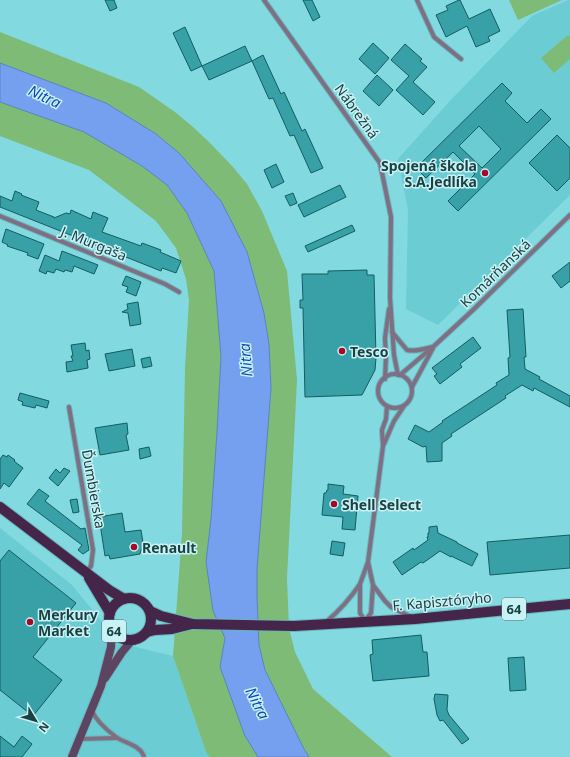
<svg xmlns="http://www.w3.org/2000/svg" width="570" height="757" font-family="'Noto Sans',sans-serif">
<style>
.built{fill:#6bccd4}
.green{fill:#7ebb77}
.water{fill:#74a0ef;stroke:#5a84bc}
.building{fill:#38a1a8;stroke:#145c61;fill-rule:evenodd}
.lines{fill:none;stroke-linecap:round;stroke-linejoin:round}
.street-casing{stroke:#6ab5ba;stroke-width:6}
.secondary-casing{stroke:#6ab5ba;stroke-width:10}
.primary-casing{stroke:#6ab5ba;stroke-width:12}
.street{stroke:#806e83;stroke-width:4}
.secondary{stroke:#5d4461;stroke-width:8}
.primary{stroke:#45264a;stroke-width:10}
.poi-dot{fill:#a40925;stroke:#c9f2f5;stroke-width:1.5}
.labels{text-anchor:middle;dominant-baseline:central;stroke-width:3;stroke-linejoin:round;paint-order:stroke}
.shield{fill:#c9f2f5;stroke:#507679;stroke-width:1}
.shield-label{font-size:13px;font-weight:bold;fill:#1c4144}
.street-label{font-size:14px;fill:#1c4144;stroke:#c9f2f5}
.poi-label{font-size:14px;font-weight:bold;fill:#1c4144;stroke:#c9f2f5;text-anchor:start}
.water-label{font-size:15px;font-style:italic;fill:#0b48b8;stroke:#c9f2f5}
</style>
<rect width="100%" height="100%" fill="#82d9df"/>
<!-- built -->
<g class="built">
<polygon points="568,0 570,0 570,195 438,325 406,309 408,210 398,159 447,104 532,16"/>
<polygon points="0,528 72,585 119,643 173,656 206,752 210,757 0,757"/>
</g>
<!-- green -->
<g class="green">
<polygon points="509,0 562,0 518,20"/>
<polygon points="0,32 139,87 175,112 193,127 209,142 233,167 247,184 262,211 287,271 297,380 287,579 289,628 295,652 313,689 392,757 309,757 304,749 265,670 259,645 257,597 257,569 271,388 269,344 264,313 247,252 221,201 179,153 156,134 106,103 0,63"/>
<polygon points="568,35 570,37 570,59 554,73 541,58"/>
<polygon points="0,102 84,132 142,166 167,185 187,213 214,271 221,356 217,432 211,519 206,562 213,611 225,638 220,667 245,736 258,757 210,757 206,752 173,656 182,533 185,368 189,300 186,279 176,248 156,221 89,170 0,136"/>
</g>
<!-- water -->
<polygon class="water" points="0,63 106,103 156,134 179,153 221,201 247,252 264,313 269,344 271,388 257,569 257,597 259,645 265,670 304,749 309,757 258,757 245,736 220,667 225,638 213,611 206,562 211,519 217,432 221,356 214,271 187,213 167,185 142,166 84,132 0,102"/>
<!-- building -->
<g class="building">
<polygon points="105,0 114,0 117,8 110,11"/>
<polygon points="303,0 312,0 320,17 313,21"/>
<polygon points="459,0 460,0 469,19 490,9 500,31 488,37 490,41 476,47 467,26 446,37 436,15 448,10 446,6"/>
<polygon points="185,27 202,66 191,71 173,33"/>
<polygon points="373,43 389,58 375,74 359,59"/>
<polygon points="405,44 422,59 420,61 427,67 413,82 435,102 423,115 396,90 409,76 391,60"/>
<polygon points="245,46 252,61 209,80 202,66"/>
<polygon points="263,55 281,94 284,92 302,131 305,129 323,168 311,173 294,135 290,136 273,98 269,99 252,61"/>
<polygon points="377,75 393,90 379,106 363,91"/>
<path d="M502,83L512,93L505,101L527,123L541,109L551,119L458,211L448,201L475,174L453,152L426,178L416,168ZM479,126L501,149L482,168L459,146Z"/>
<polygon points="557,135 570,148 570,178 557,191 529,163"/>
<polygon points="276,164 284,182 272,188 264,170"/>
<polygon points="340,185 346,197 304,217 298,205"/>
<polygon points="15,191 22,194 21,195 39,202 36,210 54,217 54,218 66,213 70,214 71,210 91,219 93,212 108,218 102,232 141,246 142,243 161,250 160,252 181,261 176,273 162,268 161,271 0,207 0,196 12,201"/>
<polygon points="293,193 297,203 290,206 285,196"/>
<polygon points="352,225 355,231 308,252 305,246"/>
<polygon points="6,229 44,244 38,259 27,255 28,253 7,246 8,245 2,242"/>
<polygon points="62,251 98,265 94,274 74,266 72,272 65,270 64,272 56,269 54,273 47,271 46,274 39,271 45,255 59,261"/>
<polygon points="570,262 570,281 561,288 552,276"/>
<polygon points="367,270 367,275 374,275 376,358 375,370 362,395 305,397 303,308 300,308 300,300 303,300 302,274 328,274 328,271"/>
<polygon points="126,276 141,282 136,296 126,292 128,287 122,285"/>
<polygon points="138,302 141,324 130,326 128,313 122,312 128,309 127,304"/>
<polygon points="523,309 526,357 524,357 525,369 540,377 539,379 570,396 570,407 534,388 533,391 522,385 505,396 506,398 451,434 452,436 442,443 442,461 427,462 426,446 423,447 408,439 415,425 429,432 443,422 442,421 497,385 496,383 509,375 508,358 510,357 507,310"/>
<polygon points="473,337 481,348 460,364 462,367 440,384 434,376 437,374 432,368"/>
<polygon points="85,343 86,351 89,350 90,359 87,360 88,368 67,372 66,362 73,361 71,356 73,356 71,345"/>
<polygon points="132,349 135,366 109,371 105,354"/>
<polygon points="150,357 152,366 143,368 141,359"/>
<polygon points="20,393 49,401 47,408 36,405 35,408 22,405 23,402 18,400"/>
<polygon points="127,423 128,434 126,435 129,450 100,455 95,428"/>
<polygon points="149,447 151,456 140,459 139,449"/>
<polygon points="3,455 7,457 8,455 15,460 14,461 23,468 9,487 4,483 0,489 0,459"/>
<polygon points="64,468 70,471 58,486 49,478 56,469 60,473"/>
<polygon points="328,484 344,486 343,494 358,496 355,530 342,529 343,517 322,515 324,493 326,493 327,490 328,490"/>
<polygon points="39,489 49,496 45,501 81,529 85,528 89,550 83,554 78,550 82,545 27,504"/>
<polygon points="77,499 79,512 73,513 70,500"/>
<polygon points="122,513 125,532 141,530 144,549 141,550 140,554 110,559 109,555 105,556 99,517"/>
<polygon points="437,526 438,533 457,542 457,543 478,554 472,566 451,556 451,557 440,551 423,563 421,562 402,575 393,562 413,548 414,550 428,540 427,537 428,537 428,533 429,533 429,527"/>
<polygon points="570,535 570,568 490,575 487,542"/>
<polygon points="332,541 345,543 343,556 330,554"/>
<polygon points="9,550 76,603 33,657 62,680 33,716 0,690 0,561"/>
<polygon points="421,635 423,652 427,652 429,676 373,681 370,655 373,654 372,640"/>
<polygon points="524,657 526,690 510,691 508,658"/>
<polygon points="435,694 448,695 447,710 449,715 469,739 462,744 443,720 440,721 437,715 434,699"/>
<polygon points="0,736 14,747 22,736 32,744 22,757 0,757"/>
</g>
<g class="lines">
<!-- street casing -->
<g class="street-casing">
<g id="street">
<polyline points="264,0 380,163 391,217 390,298 394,355 398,375"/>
<polyline points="417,0 434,37 461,59"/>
<polyline points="0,216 165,284 179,292"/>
<path d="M392,332L407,350C416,352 424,349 432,347"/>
<circle cx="395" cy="391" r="17"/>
<polyline points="400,375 434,346 473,310 570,215"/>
<polyline points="385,379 386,357 385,338 389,309"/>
<polyline points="412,387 433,348"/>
<polyline points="69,407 93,550 91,566 86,572"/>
<polyline points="384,444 394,421 404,406"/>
<polyline points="368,562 373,585 371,613 365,621 360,613 360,584 368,562 383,446 382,430 386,419 387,406"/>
<polyline points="373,585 385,601 391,607 411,617"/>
<path d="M326,622C339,611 350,599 360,584"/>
<path d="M92,711C96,720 108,731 116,737C124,743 141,745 144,757"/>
<polyline points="79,739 117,738"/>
</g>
</g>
<!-- secondary casing -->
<g class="secondary-casing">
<g id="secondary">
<polyline points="105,678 122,652 133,639"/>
<polyline points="72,757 101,686 111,647 112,628"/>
</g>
</g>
<!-- primary casing -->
<g class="primary-casing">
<g id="primary">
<polyline points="0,507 109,590 124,599"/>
<polyline points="89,578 110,613"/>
<circle cx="130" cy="619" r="21"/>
<polyline points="150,611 161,616 193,624 294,626 415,619 570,604"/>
<polyline points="147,632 155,630 172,629 192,624"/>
</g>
</g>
<!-- street -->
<use href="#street" class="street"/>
<!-- secondary -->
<use href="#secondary" class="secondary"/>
<!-- primary -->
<use href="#primary" class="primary"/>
</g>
<!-- markers -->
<g class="poi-dot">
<circle cx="485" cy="173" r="4"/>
<circle cx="342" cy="351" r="4"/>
<circle cx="334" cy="504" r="4"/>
<circle cx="134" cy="547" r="4"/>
<circle cx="30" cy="622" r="4"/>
</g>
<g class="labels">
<!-- shield labels -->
<g class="shield">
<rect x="502" y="598" width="24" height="22" rx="3"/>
<rect x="102" y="620" width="24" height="22" rx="3"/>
</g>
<g class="shield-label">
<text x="514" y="609">64</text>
<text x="114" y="631">64</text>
</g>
<!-- street labels -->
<g class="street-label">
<text transform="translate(357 111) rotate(54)">Nábrežná</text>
<text transform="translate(94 243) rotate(22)">J. Murgaša</text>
<text transform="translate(495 273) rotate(-44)">Komárňanská</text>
<text transform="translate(94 489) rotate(80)">Ďumbierska</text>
<text transform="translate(442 601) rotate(-5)">F. Kapisztóryho</text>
</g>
<!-- poi labels -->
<g class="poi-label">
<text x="477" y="165" text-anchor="end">Spojená škola<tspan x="477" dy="16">S.A.Jedlíka</tspan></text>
<text x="350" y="351">Tesco</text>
<text x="342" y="504">Shell Select</text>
<text x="142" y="547">Renault</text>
<text x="38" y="614">Merkury<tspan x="38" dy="16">Market</tspan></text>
</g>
<!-- water labels -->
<g class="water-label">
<text transform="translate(45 96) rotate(25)">Nitra</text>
<text transform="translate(245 360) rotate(-95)">Nitra</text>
<text transform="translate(258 703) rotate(63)">Nitra</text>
</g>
</g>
<!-- north arrow -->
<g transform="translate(36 721) rotate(128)" stroke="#c9f2f5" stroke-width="3" paint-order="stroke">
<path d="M0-3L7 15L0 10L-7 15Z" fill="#1c4144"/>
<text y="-6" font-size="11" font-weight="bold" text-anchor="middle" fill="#1c4144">N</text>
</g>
</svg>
